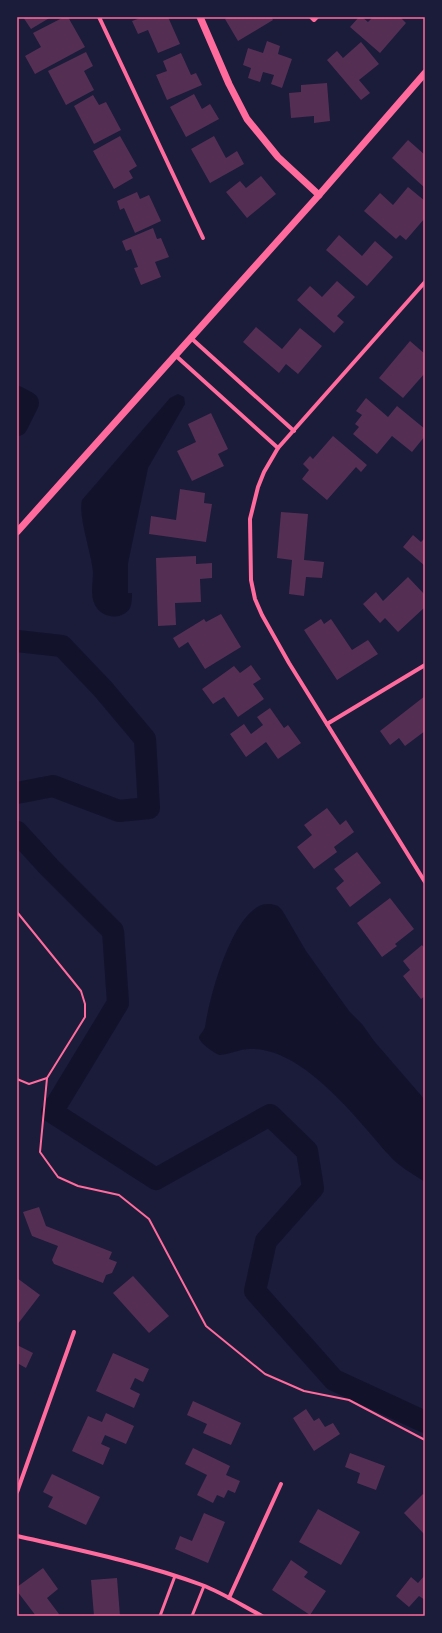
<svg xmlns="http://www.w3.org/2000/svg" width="442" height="1633" font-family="'Fira Sans',sans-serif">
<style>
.water{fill:#12122b}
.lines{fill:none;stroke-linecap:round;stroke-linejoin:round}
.river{stroke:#12122b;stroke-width:22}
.building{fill:#542f53}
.path{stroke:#ff6b9d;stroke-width:2}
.service{stroke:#ff6b9d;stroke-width:3}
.minor{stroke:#ff6b9d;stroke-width:4}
.tertiary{stroke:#ff6b9d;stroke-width:7}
.neatline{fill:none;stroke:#ff6b9d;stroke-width:1.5}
</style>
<rect width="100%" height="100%" fill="#1b1b3a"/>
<!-- water -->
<g class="water">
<path d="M178,394L184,397L185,404L148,468L147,473L128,563V593H132C132,597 132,603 130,608C122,621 101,618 95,605C90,595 93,583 93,572C91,551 78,517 82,500L170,398Z"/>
<path d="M271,904L278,906L282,910L306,951L349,1011L362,1024L374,1041L425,1100V1182C413,1174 398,1166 389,1155C357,1119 302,1046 249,1049C240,1049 230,1054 220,1055C215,1054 200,1043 199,1038C199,1035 204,1031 205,1027C210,995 229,926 256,908C261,904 266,904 271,904Z"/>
</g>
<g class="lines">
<!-- river -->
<g class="river">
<polyline points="17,397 28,403 17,425"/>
<polyline points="17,641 62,646 103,689 145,739 149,808 119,811 53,786 17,793"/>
<polyline points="17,832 49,867 113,931 118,1003 52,1112 156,1179 270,1115 307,1151 313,1188 266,1241 255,1291 334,1380 425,1422"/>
</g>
</g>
<!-- building -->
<g class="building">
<polygon points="23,17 51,17 31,29"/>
<polygon points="64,17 68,17 85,47 35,74 25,56 41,47 33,33"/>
<polygon points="143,17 168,17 180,44 158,53 148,30 138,34 132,21"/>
<polygon points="229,17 271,17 273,20 238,41 225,19"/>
<polygon points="359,17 362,17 368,22 373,17 400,17 406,23 380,53 350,27"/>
<polygon points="267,41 280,46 278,54 292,59 282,88 271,84 274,75 263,72 260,82 248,78 251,68 243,65 248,48 263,53"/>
<polygon points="361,42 379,64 359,80 370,93 361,100 327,60 337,51 343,58"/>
<polygon points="86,52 93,66 84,71 94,90 66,105 48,71"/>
<polygon points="181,53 191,75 196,73 202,85 167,100 156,75 167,71 163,61"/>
<polygon points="327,83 330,121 314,123 314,116 291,118 289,93 301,92 301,85"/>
<polygon points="194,94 202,109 210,104 219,119 186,137 170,107"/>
<polygon points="93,95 99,105 106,102 121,130 94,144 74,106"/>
<polygon points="120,136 137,166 129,171 133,178 114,189 93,151"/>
<polygon points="214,136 226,158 237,151 244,164 210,183 191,149"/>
<polygon points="408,140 425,155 425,188 392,158"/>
<polygon points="261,176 276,194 247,218 226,192 240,181 246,188"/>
<polygon points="408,187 425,201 425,218 406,240 400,235 396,239 364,211 380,193 393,205"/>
<polygon points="137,192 140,199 149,195 161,221 135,233 124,208 120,210 117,201"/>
<polygon points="153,228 157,239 161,238 169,257 155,262 161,277 141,285 134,268 138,267 131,249 126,251 122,241"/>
<polygon points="339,235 362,256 375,241 393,257 367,286 326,250"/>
<polygon points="337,281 355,297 337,316 344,322 334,333 297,300 310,286 322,297"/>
<polygon points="256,327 282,349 300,328 322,346 298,374 286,364 279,373 243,342"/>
<polygon points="410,341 425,354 425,373 403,398 379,378"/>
<polygon points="366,398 388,417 397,406 425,429 425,436 412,452 392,436 377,454 353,434 359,427 355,424 362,415 356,411"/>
<polygon points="211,413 228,449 218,454 224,466 192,481 177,451 196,442 188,424"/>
<polygon points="333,436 367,465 361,472 356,467 327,500 302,479 309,470 303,464 310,456 313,459"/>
<polygon points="180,489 205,493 204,503 212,504 206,542 149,534 151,516 176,520"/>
<polygon points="281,512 308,514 304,560 324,562 322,578 306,577 304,596 289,594 292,560 277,558"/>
<polygon points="413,535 421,542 425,538 425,566 403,547"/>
<polygon points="196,556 196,564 212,563 212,578 200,579 201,602 175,603 176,625 158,626 156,558"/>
<polygon points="408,577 425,595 425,607 398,632 385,618 380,623 363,604 376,592 383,601"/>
<polygon points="221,614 241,647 205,669 188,642 179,648 173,638 204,619 206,622"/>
<polygon points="321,619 324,624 331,619 352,650 368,640 378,654 337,680 304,630"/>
<polygon points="251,665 261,679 253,684 264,699 238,717 224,697 213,704 202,689 234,666 240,673"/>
<polygon points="425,696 425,731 405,746 399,738 390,745 380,731"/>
<polygon points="270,708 284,728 288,725 301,743 278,759 266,742 246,757 230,734 244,724 251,734 263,725 257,717"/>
<polygon points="327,808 340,825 346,820 354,832 334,847 337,852 314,869 297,847 312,835 304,825"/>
<polygon points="357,852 381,883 350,907 336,888 344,881 334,869"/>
<polygon points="390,898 414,929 395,944 397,946 382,957 357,923"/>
<polygon points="422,945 425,949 425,996 421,999 403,976 410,970 403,961"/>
<polygon points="39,1207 46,1226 112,1252 109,1259 117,1262 112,1273 106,1275 103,1283 54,1264 52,1260 58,1246 32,1236 23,1212"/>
<polygon points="133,1276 169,1316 149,1333 113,1293"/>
<polygon points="17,1278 40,1295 17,1325"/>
<polygon points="17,1345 33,1353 26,1368 17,1363"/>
<polygon points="113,1353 149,1369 143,1382 135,1378 130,1389 140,1394 134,1408 96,1391"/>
<polygon points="193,1401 241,1423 231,1445 203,1433 207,1424 187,1415"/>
<polygon points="306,1409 314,1421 319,1418 325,1427 333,1423 340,1434 314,1451 293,1418"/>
<polygon points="106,1413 134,1426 126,1444 105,1435 101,1444 110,1448 103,1465 72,1451 88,1416 102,1422"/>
<polygon points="193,1448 230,1466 226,1475 240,1481 235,1493 228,1490 224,1498 217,1495 213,1503 197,1495 207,1475 185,1464"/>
<polygon points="350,1453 385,1466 376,1490 357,1483 360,1473 345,1467"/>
<polygon points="52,1474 100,1497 86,1525 48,1507 53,1497 43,1492"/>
<polygon points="423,1494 425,1496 425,1535 404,1513"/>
<polygon points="318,1509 360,1532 341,1565 299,1542"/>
<polygon points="204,1513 225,1522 208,1563 175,1549 180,1536 192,1541"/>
<polygon points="291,1560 308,1572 304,1577 326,1591 310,1615 272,1590"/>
<polygon points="43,1568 58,1589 47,1598 59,1614 57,1616 36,1616 17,1591 17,1587"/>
<polygon points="425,1575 425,1600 419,1596 409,1607 396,1596 411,1577 418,1583"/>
<polygon points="117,1578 120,1616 94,1616 91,1580"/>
</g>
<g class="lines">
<!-- path -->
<g class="path">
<polyline points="17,912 81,991 85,1004 85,1017 47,1078 29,1084 17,1079"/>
<polyline points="47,1078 40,1152 58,1177 78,1186 119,1195 149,1219 206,1326 265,1374 304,1391 349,1400 425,1440"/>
</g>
<!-- service -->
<g class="service">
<polyline points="160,1616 175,1576"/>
<polyline points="192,1616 204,1586"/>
</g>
<!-- minor -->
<g class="minor">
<polyline points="99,17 203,238"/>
<polyline points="311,17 314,20 317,17"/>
<polyline points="425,282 278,448 264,472 258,487 250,519 251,580 255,599 262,615 289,663 425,882"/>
<polyline points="191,338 294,431"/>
<polyline points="175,355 278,448"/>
<polyline points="327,724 425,665"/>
<polyline points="17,1492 74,1332"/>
<path d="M17,1536C79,1550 143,1563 202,1585C223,1593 243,1606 262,1616"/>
<polyline points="229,1598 281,1484"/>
</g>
<!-- tertiary -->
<g class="tertiary">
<polyline points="200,17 229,84 247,119 278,157 319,195"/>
<polyline points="17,532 319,195 425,73"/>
</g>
</g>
<!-- border -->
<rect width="442" height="1633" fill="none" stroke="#1b1b3a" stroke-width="36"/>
<rect x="18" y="18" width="406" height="1597" class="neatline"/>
</svg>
